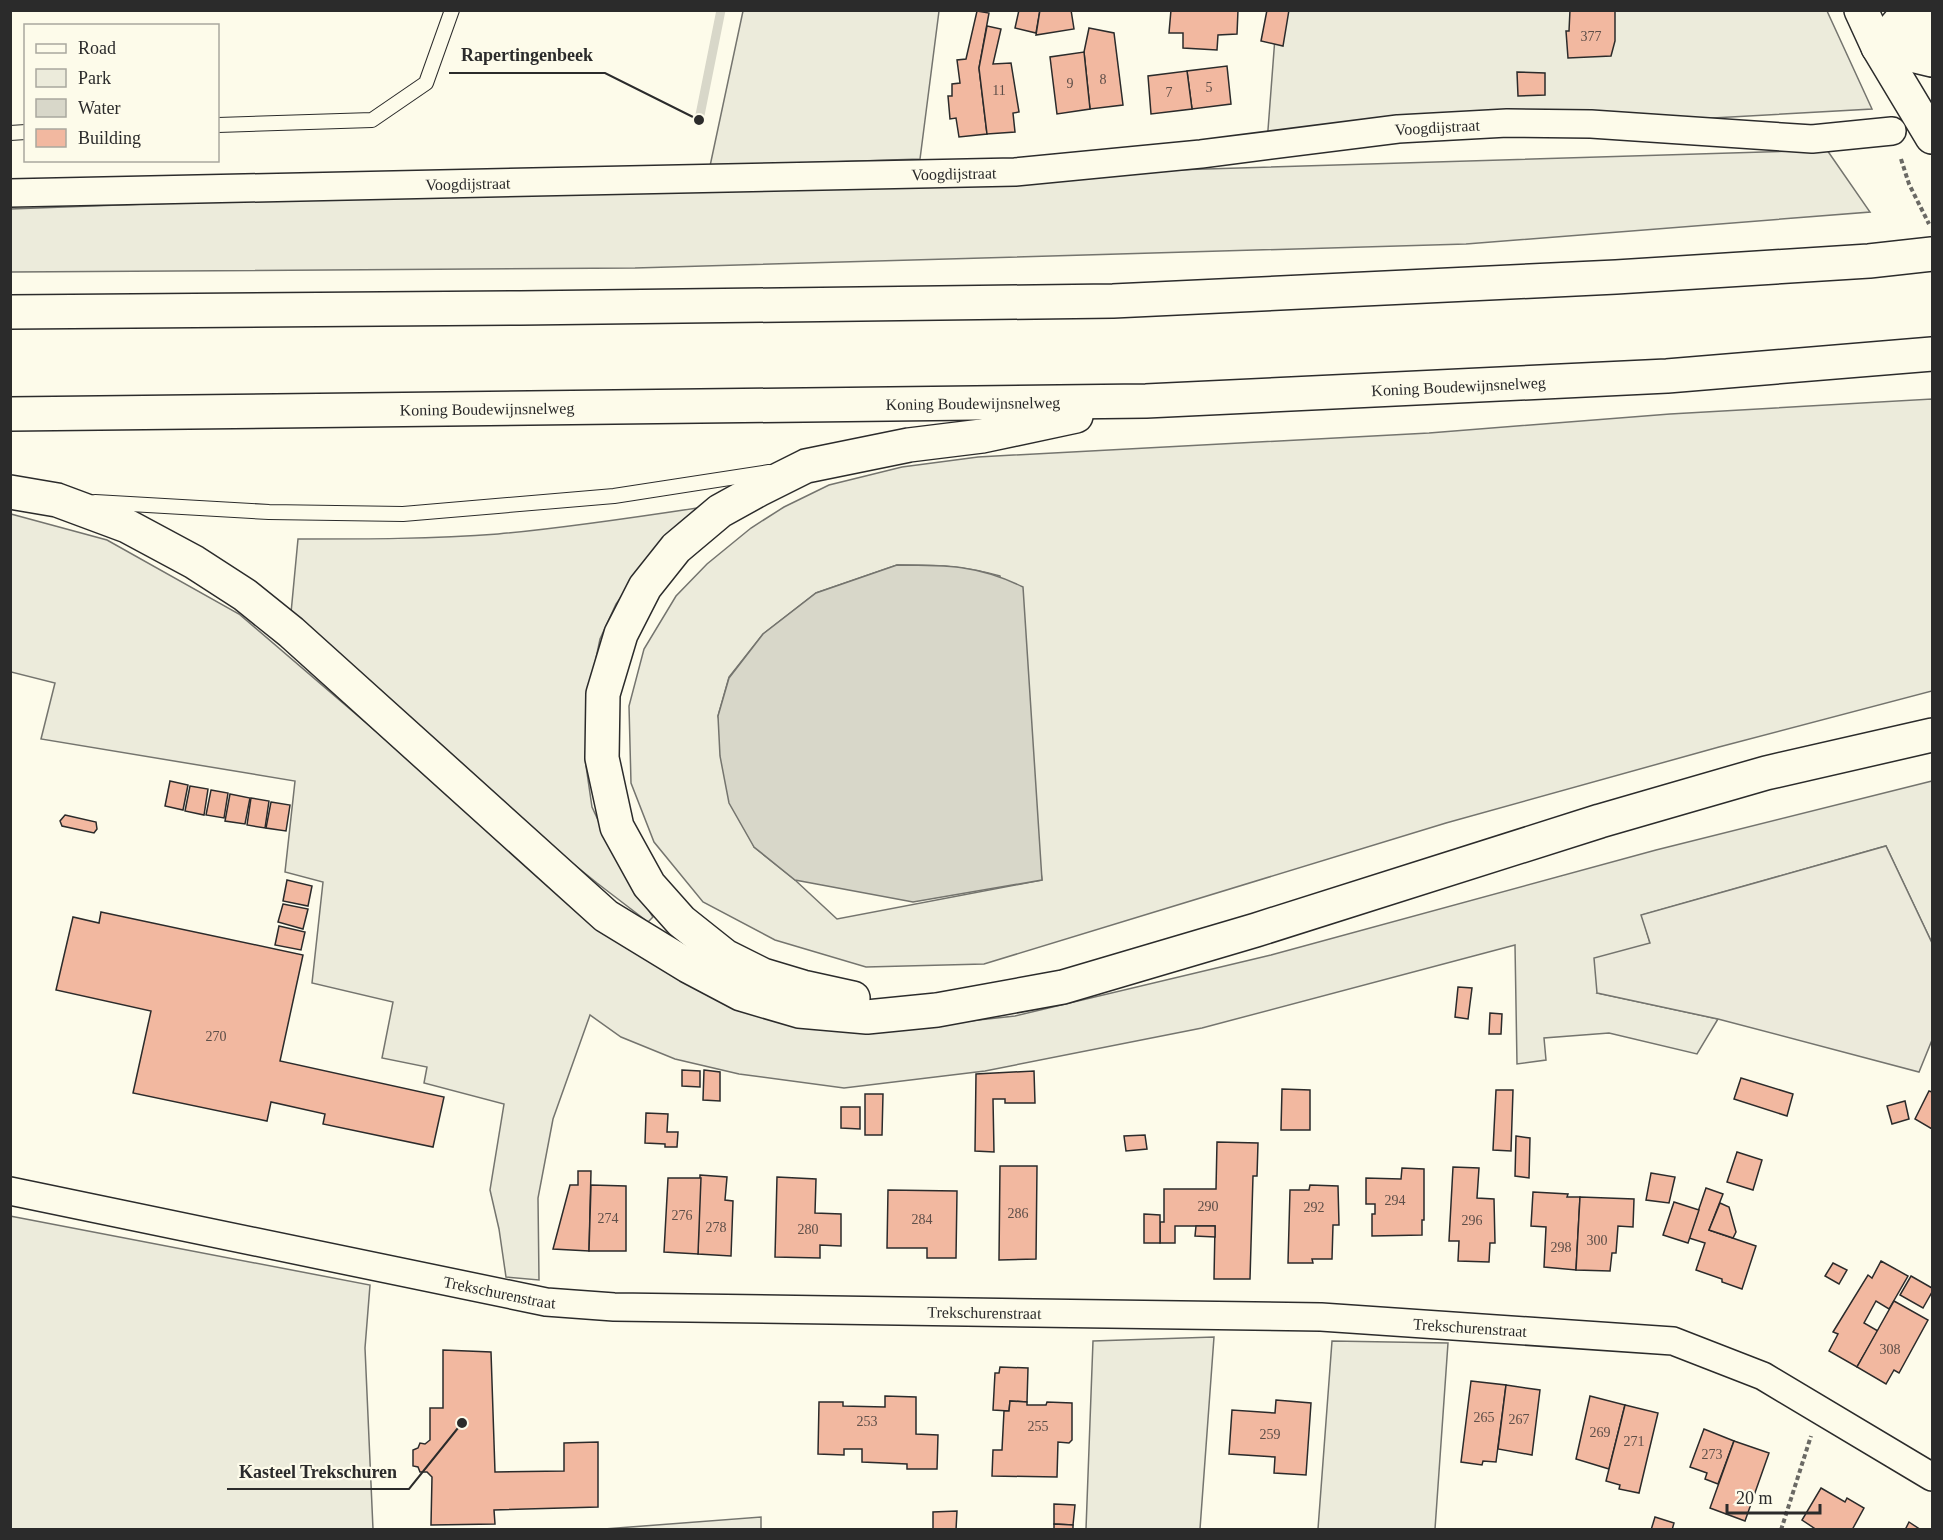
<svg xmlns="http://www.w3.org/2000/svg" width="1943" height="1540" font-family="'Times New Roman',serif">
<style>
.green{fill:#ecebdb;stroke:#74746e;stroke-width:1.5;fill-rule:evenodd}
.parking{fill:#eceadb;stroke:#74746e;stroke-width:1.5}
.water{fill:#d8d7c9;stroke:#74746e;stroke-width:1.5}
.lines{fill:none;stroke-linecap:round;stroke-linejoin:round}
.stream{stroke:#d8d7c9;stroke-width:9}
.building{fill:#f2b8a0;stroke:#2b2b2b;stroke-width:1.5}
.lane-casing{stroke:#2b2b2b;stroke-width:16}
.street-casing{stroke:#2b2b2b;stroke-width:30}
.primary-casing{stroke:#2b2b2b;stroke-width:36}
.highway-casing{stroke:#2b2b2b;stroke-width:36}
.path{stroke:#6a6964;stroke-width:4;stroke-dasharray:4.5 3;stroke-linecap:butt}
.lane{stroke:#fdfbea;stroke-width:14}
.street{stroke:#fdfbea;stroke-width:27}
.primary{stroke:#fdfbea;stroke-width:33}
.highway{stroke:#fdfbea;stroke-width:33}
.labels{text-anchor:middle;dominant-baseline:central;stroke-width:4.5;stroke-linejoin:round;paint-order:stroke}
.number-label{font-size:14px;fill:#5d4e48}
.street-label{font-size:16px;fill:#2b2b2b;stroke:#fdfbea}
.leader{fill:none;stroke:#2b2b2b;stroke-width:2}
.callout-dot{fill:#2b2b2b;stroke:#fdfbea;stroke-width:2}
.callout-label{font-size:18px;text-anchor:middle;font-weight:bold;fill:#2b2b2b;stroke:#fdfbea;stroke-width:4.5;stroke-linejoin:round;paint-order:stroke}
</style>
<rect width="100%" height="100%" fill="#fdfbea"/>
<!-- green -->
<g class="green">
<polygon points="743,11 939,11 920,159 710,166"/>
<polygon points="1277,11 1827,11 1872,109 1267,143"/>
<polygon points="1827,150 1870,212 1466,244 635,268 11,272 10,209 612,187"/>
<path d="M1932,399V691L1719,747L1446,823L984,964L866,967L775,940L703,902L654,842L631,783L629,706L644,649L676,596L707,564L751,528L784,507L829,485L902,467L978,457L1429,433L1670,414ZM897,565C935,565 962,565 1000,576L1042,880L837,919L795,880L754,847L718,716L729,677L763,634L816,593Z"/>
<path d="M697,508L651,554L616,604L600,639L591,682L585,759L592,807L617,861L653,917L648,922L597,883L524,824L291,613L298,539C365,539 432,539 498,534C565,528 631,518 697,508Z"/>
<polygon points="11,514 107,540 239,614 622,942 887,1030 1015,1016 1271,955 1656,850 1932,781 1932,943 1886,846 1642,915 1650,943 1597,993 1718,1019 1697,1054 1609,1033 1544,1038 1546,1060 1517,1064 1515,945 1202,1028 985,1071 844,1088 739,1074 675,1059 621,1037 590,1015 553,1119 538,1198 539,1280 506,1277 499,1229 490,1190 504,1104 424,1083 427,1067 382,1058 393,1002 312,983 323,882 285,872 295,781 41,739 55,683 11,672"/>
<polygon points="10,1216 370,1285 365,1348 373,1529 11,1529"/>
<polygon points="1214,1337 1200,1529 1086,1529 1093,1341"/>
<polygon points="1332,1341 1448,1343 1435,1529 1318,1529"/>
<polygon points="761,1517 761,1529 604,1529"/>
</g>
<!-- parking -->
<polygon class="parking" points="1886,846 1932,943 1932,1040 1919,1072 1718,1019 1597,993 1594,958 1650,943 1641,915"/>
<!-- water -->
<path class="water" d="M897,565C947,565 978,565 1023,587L1042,880L913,902L795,880L754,847L729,803L720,756L718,716L729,678L763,634L816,593Z"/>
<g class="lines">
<!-- stream -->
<polyline class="stream" points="699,120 721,10"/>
</g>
<!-- building -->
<g class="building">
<polygon points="1019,10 1040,10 1036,33 1015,28"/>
<polygon points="1040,10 1071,10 1074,29 1036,35"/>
<polygon points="1171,10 1238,10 1237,34 1218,35 1217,50 1183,48 1183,33 1169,33"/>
<polygon points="1267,10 1289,10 1283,46 1261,41"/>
<polygon points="1570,10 1615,10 1615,41 1611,56 1568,58 1566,31 1569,31"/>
<polygon points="977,11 989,13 979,68 987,134 959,137 956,118 950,119 948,96 952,96 952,84 960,83 957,60 966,59"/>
<polygon points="987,26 1001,29 993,64 1011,63 1019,112 1013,113 1015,132 987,134 979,68"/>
<polygon points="1089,28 1114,33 1123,105 1090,109 1084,52"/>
<polygon points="1084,52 1090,109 1057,114 1050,57"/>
<polygon points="1227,66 1231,104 1192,109 1187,71"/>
<polygon points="1187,71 1192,109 1151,114 1148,76"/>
<polygon points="1517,72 1545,73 1545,95 1518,96"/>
<polygon points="170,781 188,785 183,810 165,806"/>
<polygon points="190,786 208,789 204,815 185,811"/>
<polygon points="211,790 228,793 224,818 206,815"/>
<polygon points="230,794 250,798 245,824 225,821"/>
<polygon points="251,798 269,801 265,828 247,825"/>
<polygon points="271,802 290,805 286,831 266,828"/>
<polygon points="65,815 96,822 97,829 94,833 62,826 60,821"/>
<polygon points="287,880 312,886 308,906 283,901"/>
<polygon points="283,904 308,909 303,929 278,922"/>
<polygon points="101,912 303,955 280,1061 444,1097 433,1147 323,1124 325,1114 271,1102 267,1121 133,1093 151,1011 56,990 73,917 99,923"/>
<polygon points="279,926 305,932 301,950 275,945"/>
<polygon points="1458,987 1472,988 1468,1019 1455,1017"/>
<polygon points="1490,1013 1502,1014 1501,1034 1489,1034"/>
<polygon points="682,1070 700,1071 700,1087 682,1086"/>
<polygon points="704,1070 720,1072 720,1101 703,1100"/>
<polygon points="1034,1071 1035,1103 1005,1103 1005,1099 993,1099 994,1152 975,1151 976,1074"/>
<polygon points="1741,1078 1793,1094 1787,1116 1734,1099"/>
<polygon points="1282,1089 1310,1090 1310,1130 1281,1130"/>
<polygon points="1496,1090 1513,1090 1511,1151 1493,1150"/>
<polygon points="1929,1091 1932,1092 1932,1129 1915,1119"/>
<polygon points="865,1094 883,1094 882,1135 865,1135"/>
<polygon points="1905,1101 1909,1119 1892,1124 1887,1106"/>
<polygon points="841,1107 860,1107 860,1129 841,1128"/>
<polygon points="646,1113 668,1114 667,1132 678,1132 677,1147 665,1147 665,1144 645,1143"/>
<polygon points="1145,1135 1147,1149 1126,1151 1124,1136"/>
<polygon points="1516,1136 1530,1138 1529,1178 1515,1176"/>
<polygon points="1217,1142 1258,1143 1257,1176 1253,1176 1250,1279 1214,1279 1215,1226 1175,1226 1175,1243 1160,1243 1160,1222 1164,1222 1164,1189 1216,1189"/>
<polygon points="1737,1152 1762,1160 1753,1190 1727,1182"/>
<polygon points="1000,1166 1037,1166 1036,1259 999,1260"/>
<polygon points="1453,1167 1479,1168 1477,1198 1494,1199 1495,1243 1490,1243 1489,1262 1458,1261 1459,1241 1449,1241"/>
<polygon points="1402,1168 1424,1169 1424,1220 1422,1220 1422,1235 1372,1236 1372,1214 1375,1214 1375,1204 1366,1204 1366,1178 1401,1179"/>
<polygon points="578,1171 591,1171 589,1251 553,1249 570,1185 578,1185"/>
<polygon points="1651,1173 1675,1177 1669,1203 1646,1200"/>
<polygon points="700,1175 727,1177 725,1200 733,1201 731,1256 698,1254"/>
<polygon points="777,1177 816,1179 815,1213 841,1214 841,1246 820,1245 820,1258 775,1257"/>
<polygon points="668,1178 701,1178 698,1254 664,1252"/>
<polygon points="591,1185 626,1186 626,1251 589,1251"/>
<polygon points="1310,1185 1338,1186 1339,1225 1333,1225 1332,1259 1312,1259 1313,1263 1288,1263 1290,1190 1309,1190"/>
<polygon points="1706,1188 1723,1194 1709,1230 1756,1246 1742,1289 1722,1282 1722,1279 1696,1270 1705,1243 1689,1238"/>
<polygon points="888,1190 957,1191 956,1258 927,1258 927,1248 887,1248"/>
<polygon points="1533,1192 1568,1194 1567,1197 1580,1197 1576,1270 1544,1267 1546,1227 1531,1226"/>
<polygon points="1580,1197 1634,1199 1633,1227 1618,1226 1616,1253 1612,1253 1610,1271 1576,1270"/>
<polygon points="1674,1202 1699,1210 1688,1243 1663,1235"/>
<polygon points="1720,1203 1729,1207 1736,1232 1733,1238 1709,1230"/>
<polygon points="1144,1214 1160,1215 1160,1243 1144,1243"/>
<polygon points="1196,1226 1215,1226 1215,1237 1195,1236"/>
<polygon points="1881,1261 1908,1276 1889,1309 1876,1301 1864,1323 1878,1331 1857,1367 1829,1351 1838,1334 1833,1332 1868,1275 1872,1278"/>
<polygon points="1833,1263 1847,1270 1839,1284 1825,1276"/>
<polygon points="1911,1276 1932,1288 1932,1292 1923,1308 1900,1295"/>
<polygon points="1894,1301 1928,1320 1899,1373 1894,1370 1886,1384 1857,1367"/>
<polygon points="443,1350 491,1352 495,1472 564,1471 564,1443 598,1442 598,1507 494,1510 495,1524 431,1525 432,1477 427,1472 420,1472 418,1467 413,1466 413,1450 418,1448 420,1443 425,1444 430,1440 430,1408 443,1408"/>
<polygon points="1000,1367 1028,1368 1027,1402 1010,1401 1009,1411 993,1410 995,1373 999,1373"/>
<polygon points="1471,1381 1506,1385 1496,1462 1483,1461 1482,1465 1461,1462"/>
<polygon points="1506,1385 1540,1390 1532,1455 1498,1449"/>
<polygon points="885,1396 916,1397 916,1434 938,1435 937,1469 907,1469 907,1464 862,1462 862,1449 844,1449 844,1455 818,1454 819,1402 843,1402 843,1406 885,1407"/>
<polygon points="1590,1396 1625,1405 1609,1469 1576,1459"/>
<polygon points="1276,1400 1311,1403 1306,1475 1274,1473 1275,1457 1229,1454 1232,1410 1275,1413"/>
<polygon points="1010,1401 1027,1402 1027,1405 1046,1405 1047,1402 1072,1403 1072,1440 1069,1443 1058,1442 1057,1477 992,1476 993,1450 1002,1450 1004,1411 1009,1411"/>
<polygon points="1625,1405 1658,1413 1639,1493 1619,1489 1620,1485 1606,1481"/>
<polygon points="1704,1429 1734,1441 1718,1484 1705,1479 1707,1473 1690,1467"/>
<polygon points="1734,1441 1769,1453 1745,1521 1710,1508"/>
<polygon points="1821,1488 1845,1502 1847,1498 1864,1508 1852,1530 1817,1530 1802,1520"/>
<polygon points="1054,1504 1075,1505 1073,1525 1054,1524"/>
<polygon points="957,1511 956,1530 933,1530 933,1512"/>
<polygon points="1655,1517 1674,1523 1672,1530 1651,1530"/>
<polygon points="1909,1522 1921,1530 1905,1530"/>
<polygon points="1054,1524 1073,1525 1073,1530 1054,1530"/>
</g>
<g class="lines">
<!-- lane casing -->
<g class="lane-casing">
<g id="lane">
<polyline points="218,125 372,120 426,83 452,10"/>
<polyline points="10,133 26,132"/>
<polyline points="95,502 269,512 403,514 614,496 769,472"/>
</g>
</g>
<!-- street casing -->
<g class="street-casing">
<g id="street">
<path id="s1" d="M10,193L1015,172L1201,154L1398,129L1507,123L1591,124L1812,139L1892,131"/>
<path id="s2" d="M10,1191L546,1302L614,1307L1321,1317L1673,1341L1763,1376L1932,1477"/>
</g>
</g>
<!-- primary casing -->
<g class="primary-casing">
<g id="primary">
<polyline points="1861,10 1878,47 1932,137"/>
<polyline points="1915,10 1932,59"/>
</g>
</g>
<!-- highway casing -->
<g class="highway-casing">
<g id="highway">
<polyline points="1910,10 1878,47 1932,60"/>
<polyline points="10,312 520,308 1113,301 1616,277 1869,261 1932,254"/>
<path id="s3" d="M10,414L1146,401L1667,376L1932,354"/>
<polyline points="10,492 57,500 127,526 194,562 245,595 291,632 606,916 688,966 741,994 799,1011 867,1017 937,1010 1063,987 1256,930 1600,821 1766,773 1932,735"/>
<polyline points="853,998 803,987 763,975 725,956 681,921 649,885 617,827 602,758 603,694 621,634 645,587 676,548 720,511 758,490 806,466 909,445 982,436 1076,416"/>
</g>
</g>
<!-- path -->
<g class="path">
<polyline points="1901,159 1909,184 1929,224"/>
<polyline points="1781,1530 1811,1436"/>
</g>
<!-- lane -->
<use href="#lane" class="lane"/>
<!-- street -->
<use href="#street" class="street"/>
<!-- primary -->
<use href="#primary" class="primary"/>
<!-- highway -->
<use href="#highway" class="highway"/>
</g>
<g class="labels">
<!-- number labels -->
<g class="number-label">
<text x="1591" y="36">377</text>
<text x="1103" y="79">8</text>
<text x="1070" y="83">9</text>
<text x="1209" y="87">5</text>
<text x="999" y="90">11</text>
<text x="1169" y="92">7</text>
<text x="216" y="1036">270</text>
<text x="1395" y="1200">294</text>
<text x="1208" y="1206">290</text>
<text x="1314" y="1207">292</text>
<text x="1018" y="1213">286</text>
<text x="682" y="1215">276</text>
<text x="608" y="1218">274</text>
<text x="922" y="1219">284</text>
<text x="1472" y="1220">296</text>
<text x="716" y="1227">278</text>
<text x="808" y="1229">280</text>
<text x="1597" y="1240">300</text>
<text x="1561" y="1247">298</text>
<text x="1890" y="1349">308</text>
<text x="1484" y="1417">265</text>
<text x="1519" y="1419">267</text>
<text x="867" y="1421">253</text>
<text x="1038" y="1426">255</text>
<text x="1600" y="1432">269</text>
<text x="1270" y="1434">259</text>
<text x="1634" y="1441">271</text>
<text x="1712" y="1454">273</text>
</g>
<!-- street labels -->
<g class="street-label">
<text stroke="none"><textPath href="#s1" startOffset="1430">Voogdijstraat</textPath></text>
<text stroke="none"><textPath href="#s1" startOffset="944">Voogdijstraat</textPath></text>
<text stroke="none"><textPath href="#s1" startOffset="458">Voogdijstraat</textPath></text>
<text stroke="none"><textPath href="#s3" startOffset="1449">Koning Boudewijnsnelweg</textPath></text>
<text stroke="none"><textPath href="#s3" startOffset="963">Koning Boudewijnsnelweg</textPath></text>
<text stroke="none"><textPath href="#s3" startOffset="477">Koning Boudewijnsnelweg</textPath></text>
<text stroke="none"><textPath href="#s2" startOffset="500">Trekschurenstraat</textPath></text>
<text stroke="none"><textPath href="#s2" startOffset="986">Trekschurenstraat</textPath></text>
<text stroke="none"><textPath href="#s2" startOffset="1472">Trekschurenstraat</textPath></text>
</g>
</g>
<!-- callouts -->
<path class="leader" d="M699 120L605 73H449M462 1423L409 1489H227"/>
<g class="callout-dot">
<circle cx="699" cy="120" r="6"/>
<circle cx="462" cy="1423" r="6"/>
</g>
<g class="callout-label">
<text x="527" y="61">Rapertingenbeek</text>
<text x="318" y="1478">Kasteel Trekschuren</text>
</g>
<!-- border -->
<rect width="1943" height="1540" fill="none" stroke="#2b2b2b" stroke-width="24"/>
<!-- legend -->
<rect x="24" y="24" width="195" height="138" fill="#fdfbea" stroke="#a9a89e" stroke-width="1.5"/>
<rect x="36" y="44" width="30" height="9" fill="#fdfbea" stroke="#a9a89e" stroke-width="1.5"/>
<text x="78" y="54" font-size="18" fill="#2b2b2b">Road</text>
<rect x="36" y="69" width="30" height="18" fill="#ecebdb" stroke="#a9a89e" stroke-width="1.5"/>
<text x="78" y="84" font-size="18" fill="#2b2b2b">Park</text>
<rect x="36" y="99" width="30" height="18" fill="#d8d7c9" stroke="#a9a89e" stroke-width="1.5"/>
<text x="78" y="114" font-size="18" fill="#2b2b2b">Water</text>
<rect x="36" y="129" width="30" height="18" fill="#f2b8a0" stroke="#a9a89e" stroke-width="1.5"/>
<text x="78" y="144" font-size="18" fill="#2b2b2b">Building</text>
<!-- scale -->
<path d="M1727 1504v9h93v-9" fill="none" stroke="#2b2b2b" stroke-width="3"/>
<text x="1736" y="1504" font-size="18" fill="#2b2b2b" stroke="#fdfbea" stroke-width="4.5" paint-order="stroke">20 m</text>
</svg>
